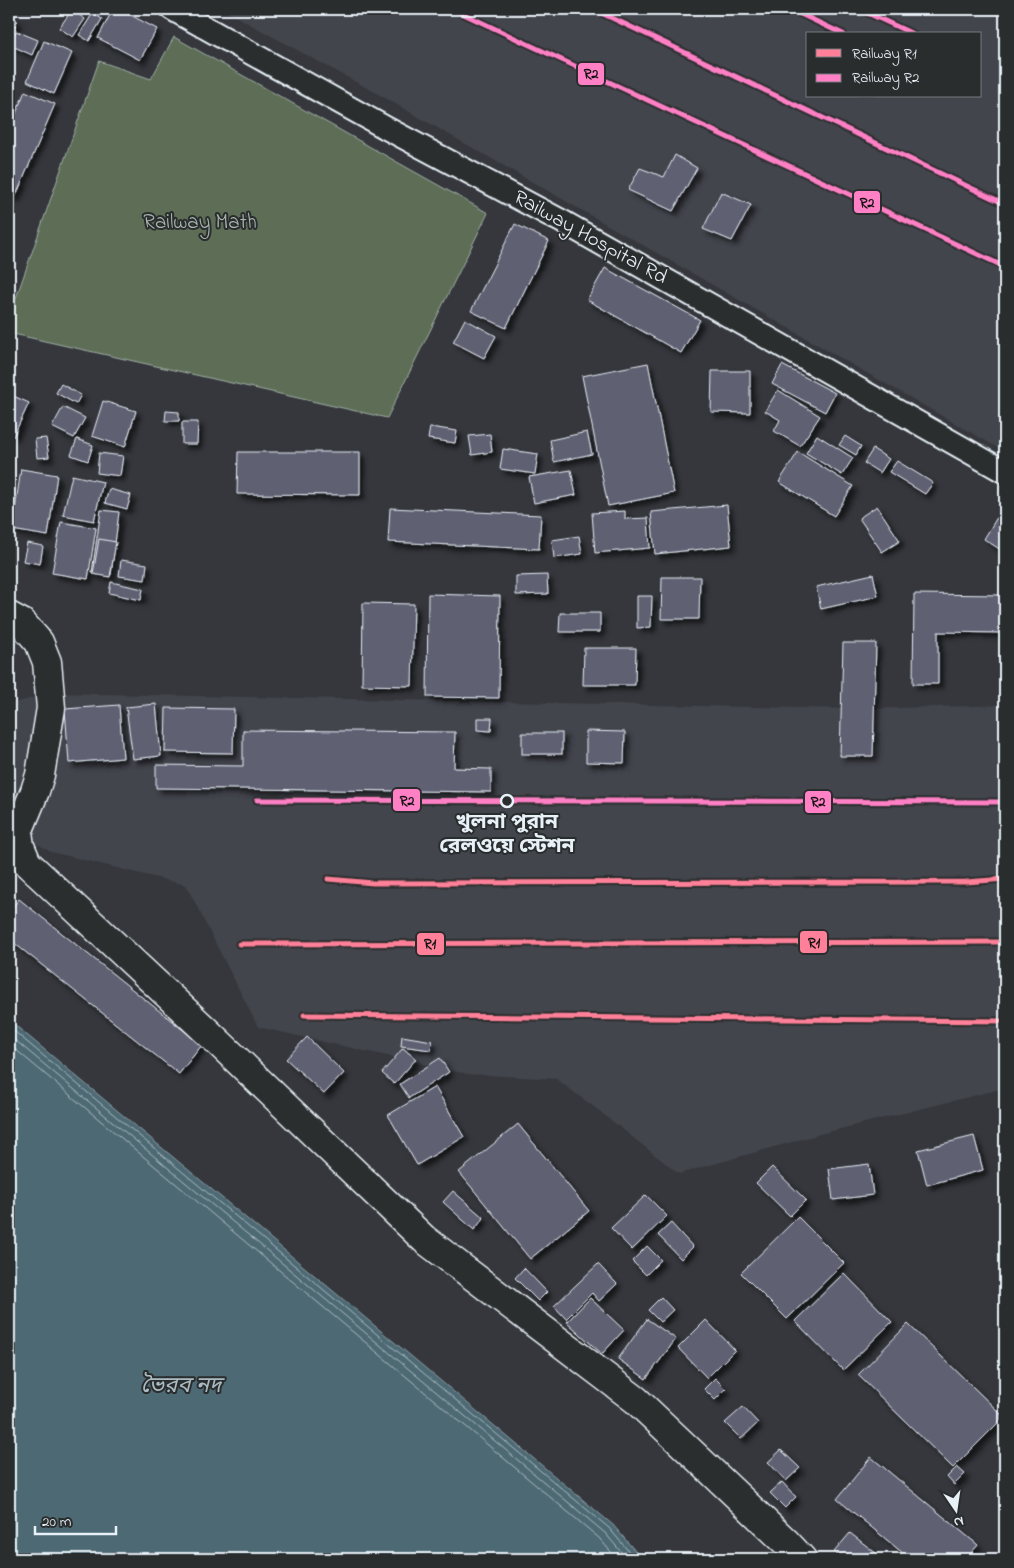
<svg xmlns="http://www.w3.org/2000/svg" width="1014" height="1568" font-family="'Indie Flower','Noto Sans Bengali',sans-serif">
<style>
.built{fill:#42444c;fill-rule:evenodd}
.green{fill:#5d6d56;stroke:#a2afa7}
.water{fill:#4e6973;stroke:#8c9fa8}
.lines{fill:none;stroke-linecap:round;stroke-linejoin:round}
.shore{stroke:#aabbc3;stroke-width:1}
.building{fill:#616173;stroke:#e8f1f8;filter:url(#shadow)}
.minor-casing{stroke:#e8f1f8;stroke-width:26}
.tertiary-casing{stroke:#e8f1f8;stroke-width:31}
.minor{stroke:#2a2d2e;stroke-width:22}
.tertiary{stroke:#2a2d2e;stroke-width:28}
.rail-1-casing{stroke:#2a2d2e;stroke-width:9}
.rail-2-casing{stroke:#2a2d2e;stroke-width:9}
.rail-1{stroke:#ff8098;stroke-width:5}
.rail-2{stroke:#ff80c5;stroke-width:5}
.stop-dot{fill:#2a2d2e;stroke:#e8f1f8;stroke-width:2.5}
.labels{text-anchor:middle;dominant-baseline:central;stroke-width:4;stroke-linejoin:round;paint-order:stroke}
.park-label{font-size:21px;fill:#a9b6af;stroke:#2a2d2e}
.street-label{font-size:21px;fill:#e8f1f8;stroke:#2a2d2e}
.stop-label{font-size:21px;font-weight:bold;fill:#e8f1f8;stroke:#2a2d2e}
.water-label{font-size:22px;font-style:italic;fill:#aabbc3;stroke:#2a2d2e}
.line-badge{stroke:#2a2d2e;stroke-width:2}
.pale-badge-label{font-size:14px;text-anchor:middle;font-weight:bold;fill:#111}
</style>
<defs>
<filter id="shadow"><feDropShadow dx="4.5" dy="4.5" stdDeviation="2.5" flood-color="#0009"/></filter>
</defs>
<rect width="100%" height="100%" fill="#35373c"/>
<filter id="ink" filterUnits="userSpaceOnUse"><feTurbulence type="fractalNoise" baseFrequency=".02" numOctaves="2"/><feDisplacementMap in="SourceGraphic" scale="10" xChannelSelector="R" yChannelSelector="G"/><feConvolveMatrix kernelMatrix="1 2 1 2 8 2 1 2 1" color-interpolation-filters="sRGB"/></filter>
<g filter="url(#ink)">
<!-- built -->
<g class="built">
<path d="M222,9H1005V452L378,94ZM808,34H980V96H808Z"/>
<polygon points="53,693 858,709 1005,705 1005,1088 824,1133 679,1174 594,1107 556,1079 467,1074 258,1027 186,885 51,852 9,827 9,704"/>
</g>
<!-- green -->
<polygon class="green" points="174,37 488,213 387,418 9,333 9,318 99,61 151,79"/>
<!-- water -->
<polygon class="water" points="9,1020 613,1525 642,1559 9,1559"/>
<g class="lines">
<!-- shore -->
<g class="shore">
<polyline points="9,1027 609,1528 635,1559"/>
<polyline points="9,1035 605,1533 627,1559"/>
<polyline points="9,1044 599,1538 617,1559"/>
</g>
</g>
<!-- building -->
<g class="building">
<polygon points="113,9 119,9 157,29 140,60 98,38"/>
<polygon points="72,10 85,19 73,37 59,28"/>
<polygon points="93,13 102,19 89,41 79,35"/>
<polygon points="9,16 17,20 9,41"/>
<polygon points="16,31 38,40 32,55 10,45"/>
<polygon points="44,41 72,53 54,94 27,81"/>
<polygon points="25,91 55,104 15,198 9,195 9,131"/>
<polygon points="675,155 697,168 673,211 628,190 640,168 664,177"/>
<polygon points="721,192 751,205 732,241 703,229"/>
<polygon points="515,224 549,241 506,328 471,311"/>
<polygon points="605,268 700,320 681,353 587,300"/>
<polygon points="465,319 496,336 484,358 453,342"/>
<polygon points="648,363 674,493 608,506 582,376"/>
<polygon points="782,365 835,393 825,412 772,384"/>
<polygon points="712,371 750,371 750,413 711,412"/>
<polygon points="61,384 81,395 76,404 56,393"/>
<polygon points="778,390 820,416 800,446 774,431 780,420 765,411"/>
<polygon points="9,394 29,403 13,437 9,435"/>
<polygon points="103,401 136,411 125,447 92,436"/>
<polygon points="63,407 85,418 74,438 52,427"/>
<polygon points="166,411 179,412 179,421 165,421"/>
<polygon points="182,422 198,422 197,444 182,444"/>
<polygon points="430,427 457,431 455,443 428,439"/>
<polygon points="587,432 592,454 554,462 550,440"/>
<polygon points="490,434 492,452 472,455 469,436"/>
<polygon points="817,435 853,458 842,475 806,453"/>
<polygon points="845,436 861,446 856,455 839,445"/>
<polygon points="46,438 49,457 37,458 35,439"/>
<polygon points="77,439 93,445 88,461 71,455"/>
<polygon points="503,449 538,454 535,474 500,469"/>
<polygon points="873,449 889,459 880,473 864,463"/>
<polygon points="238,452 360,452 360,495 237,494"/>
<polygon points="798,452 853,486 834,516 779,482"/>
<polygon points="99,453 123,456 120,476 97,473"/>
<polygon points="897,461 933,483 925,494 889,472"/>
<polygon points="21,469 57,475 48,536 12,530"/>
<polygon points="571,470 576,495 534,503 529,477"/>
<polygon points="72,475 103,482 94,521 63,515"/>
<polygon points="109,489 131,495 127,509 105,503"/>
<polygon points="1005,504 1005,550 1004,552 984,539"/>
<polygon points="727,505 731,546 655,554 651,512"/>
<polygon points="877,506 900,541 882,552 859,518"/>
<polygon points="390,508 541,515 539,549 388,542"/>
<polygon points="101,510 119,512 111,575 92,572"/>
<polygon points="625,511 625,519 648,518 650,548 595,553 592,513"/>
<polygon points="61,522 96,528 88,579 52,573"/>
<polygon points="579,536 582,554 554,558 552,540"/>
<polygon points="99,539 116,542 110,577 93,574"/>
<polygon points="27,543 43,546 40,564 23,561"/>
<polygon points="121,560 147,564 145,580 119,576"/>
<polygon points="873,574 878,596 821,609 816,587"/>
<polygon points="547,575 548,594 516,595 516,576"/>
<polygon points="662,577 700,577 699,619 661,619"/>
<polygon points="111,582 143,589 141,600 109,593"/>
<polygon points="428,594 500,596 499,698 427,697"/>
<polygon points="914,594 1005,595 1005,633 938,632 938,684 913,684"/>
<polygon points="637,596 652,596 651,627 637,628"/>
<polygon points="363,603 414,604 412,686 362,685"/>
<polygon points="560,613 600,613 600,632 559,632"/>
<polygon points="843,643 876,643 873,756 840,756"/>
<polygon points="584,648 636,648 635,685 583,685"/>
<polygon points="156,704 161,756 133,759 126,707"/>
<polygon points="119,705 123,758 69,763 65,709"/>
<polygon points="166,708 234,709 233,753 165,752"/>
<polygon points="477,718 492,718 491,731 477,730"/>
<polygon points="243,730 455,732 454,768 491,769 491,792 156,788 156,765 243,766"/>
<polygon points="586,731 625,732 624,763 586,762"/>
<rect x="522" y="733" width="40" height="21"/>
<polygon points="19,899 202,1045 179,1074 9,939 9,912"/>
<polygon points="402,1036 432,1041 431,1050 401,1046"/>
<polygon points="307,1037 344,1073 324,1094 286,1059"/>
<polygon points="403,1048 416,1059 394,1084 382,1073"/>
<polygon points="440,1058 449,1072 409,1098 400,1084"/>
<polygon points="435,1087 464,1137 417,1165 388,1115"/>
<polygon points="518,1124 589,1211 530,1259 459,1172"/>
<polygon points="974,1136 983,1170 927,1185 918,1150"/>
<polygon points="869,1164 873,1195 833,1200 829,1169"/>
<polygon points="772,1167 806,1200 790,1216 756,1183"/>
<polygon points="453,1191 484,1218 474,1230 443,1202"/>
<polygon points="646,1195 667,1216 632,1250 611,1228"/>
<polygon points="798,1217 844,1263 787,1319 741,1273"/>
<polygon points="671,1223 693,1247 681,1259 658,1235"/>
<polygon points="647,1246 661,1260 646,1275 632,1261"/>
<polygon points="598,1264 617,1284 599,1301 592,1293 566,1319 554,1306"/>
<polygon points="524,1268 547,1292 538,1301 515,1278"/>
<polygon points="844,1273 892,1322 843,1370 795,1321"/>
<polygon points="661,1297 673,1310 660,1322 648,1310"/>
<polygon points="590,1298 624,1330 602,1354 567,1322"/>
<polygon points="647,1319 676,1339 646,1379 618,1359"/>
<polygon points="706,1320 735,1350 707,1378 678,1348"/>
<polygon points="908,1324 1004,1417 953,1468 858,1375"/>
<polygon points="715,1378 726,1389 715,1400 704,1389"/>
<polygon points="743,1407 758,1423 741,1439 725,1423"/>
<polygon points="781,1450 800,1468 786,1481 768,1462"/>
<polygon points="871,1457 978,1545 966,1559 910,1559 837,1499"/>
<polygon points="957,1467 965,1474 954,1485 947,1477"/>
<polygon points="782,1482 796,1497 785,1508 770,1493"/>
<polygon points="850,1533 877,1554 873,1559 843,1559 834,1552"/>
</g>
<g class="lines">
<!-- minor casing -->
<g class="minor-casing">
<polyline id="minor" points="172,9 386,128 565,223 1005,472"/>
</g>
<!-- tertiary casing -->
<g class="tertiary-casing">
<polyline id="tertiary" points="9,616 22,623 39,642 47,662 51,708 40,775 35,791 18,832 20,846 27,863 215,1039 424,1239 636,1400 787,1543 802,1559"/>
</g>
<!-- minor -->
<use href="#minor" class="minor"/>
<!-- tertiary -->
<use href="#tertiary" class="tertiary"/>
<!-- rail-1 casing -->
<g class="rail-1-casing">
<g id="rail-1">
<polyline points="328,879 373,883 966,882 1005,879"/>
<polyline points="239,944 1005,942"/>
<polyline points="304,1015 1005,1021"/>
</g>
</g>
<!-- rail-2 casing -->
<g class="rail-2-casing">
<g id="rail-2">
<polyline points="453,9 1005,267"/>
<polyline points="593,9 1005,204"/>
<polyline points="790,9 843,34"/>
<polyline points="859,9 913,34"/>
<polyline points="257,800 1005,802"/>
</g>
</g>
<!-- rail-1 -->
<use href="#rail-1" class="rail-1"/>
<!-- rail-2 -->
<use href="#rail-2" class="rail-2"/>
</g>
</g>
<!-- markers -->
<circle class="stop-dot" cx="507" cy="801" r="6"/>
<g class="labels">
<!-- park labels -->
<g class="park-label">
<text x="200" y="223">Railway Math</text>
</g>
<!-- street labels -->
<g class="street-label">
<text transform="translate(590 238) rotate(29)">Railway Hospital Rd</text>
</g>
<!-- stop labels -->
<g class="stop-label">
<text x="507" y="823">খুলনা পুরান<tspan x="507" dy="24">রেলওয়ে স্টেশন</tspan></text>
</g>
<!-- water labels -->
<g class="water-label">
<text x="181" y="1387">ভৈরব নদ</text>
</g>
</g>
<g class="line-badge">
<rect x="577" y="62" width="28" height="24" rx="5" fill="#ff80c5"/>
<rect x="853" y="190" width="28" height="24" rx="5" fill="#ff80c5"/>
<rect x="392" y="788" width="29" height="24" rx="5" fill="#ff80c5"/>
<rect x="804" y="790" width="28" height="24" rx="5" fill="#ff80c5"/>
<rect x="799" y="930" width="29" height="24" rx="5" fill="#ff8098"/>
<rect x="416" y="932" width="29" height="24" rx="5" fill="#ff8098"/>
</g>
<g class="pale-badge-label">
<text x="591" y="78">R2</text>
<text x="867" y="207">R2</text>
<text x="407" y="805">R2</text>
<text x="818" y="806">R2</text>
<text x="814" y="947">R1</text>
<text x="430" y="948">R1</text>
</g>
<!-- margin -->
<rect width="1014" height="1568" fill="none" stroke="#2a2d2e" stroke-width="30"/>
<rect x="15" y="15" width="984" height="1538" fill="none" stroke="#e8f1f8" stroke-width="2" filter="url(#ink)"/>
<!-- legend -->
<rect x="806" y="32" width="175" height="65" fill="#2a2d2e" stroke="#767b7f"/>
<rect x="816" y="49" width="25" height="8" fill="#ff8098" stroke="#767b7f"/>
<text x="852" y="58" font-size="15" fill="#e8f1f8">Railway R1</text>
<rect x="816" y="74" width="25" height="8" fill="#ff80c5" stroke="#767b7f"/>
<text x="852" y="82" font-size="15" fill="#e8f1f8">Railway R2</text>
<!-- north arrow -->
<g transform="translate(956 1510) rotate(167)" stroke="#2a2d2e" stroke-width="4" paint-order="stroke">
<path d="M0-4L9 19L0 12L-9 19Z" fill="#e8f1f8"/>
<text y="-8" font-size="14" font-weight="bold" text-anchor="middle" fill="#e8f1f8">N</text>
</g>
<!-- scale -->
<path d="M35 1526v8h81v-8" fill="none" stroke="#e8f1f8" stroke-width="2.5"/>
<text x="42" y="1526" font-size="15" fill="#e8f1f8" stroke="#2a2d2e" stroke-width="4" paint-order="stroke">20 m</text>
</svg>
